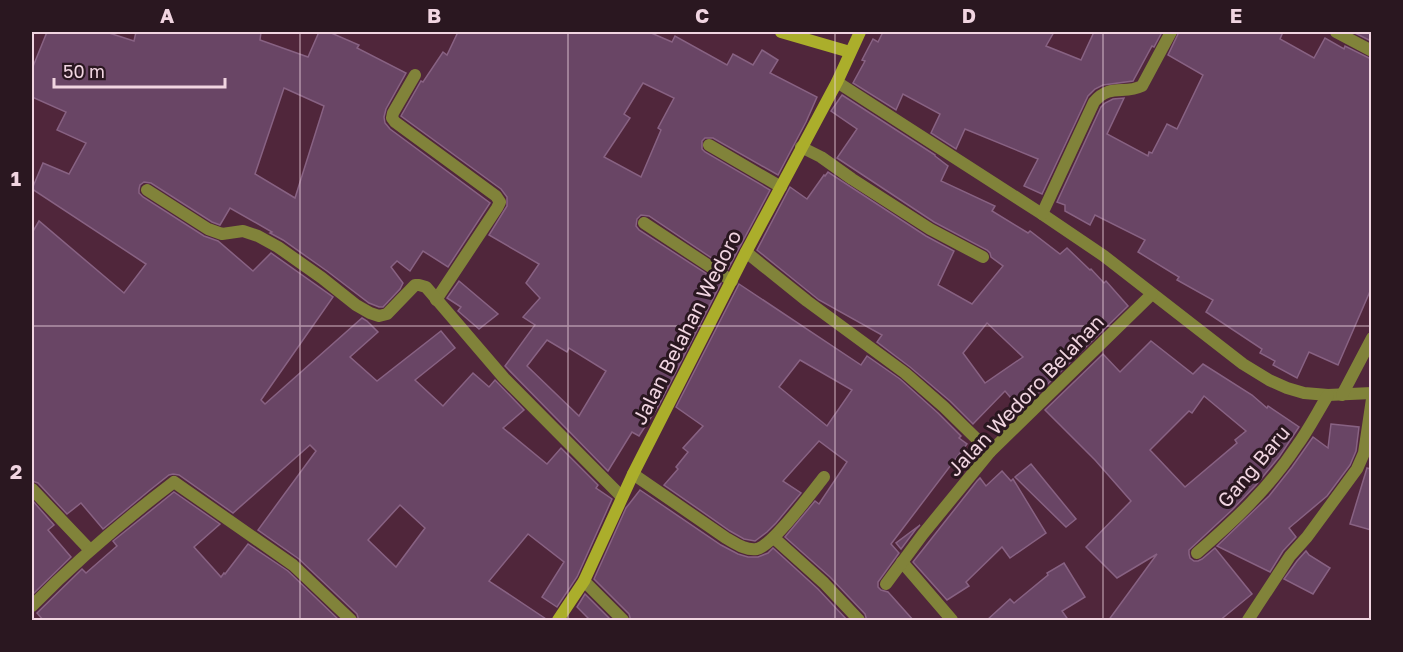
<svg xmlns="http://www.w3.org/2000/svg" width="1403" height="652" font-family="'Golos Text',sans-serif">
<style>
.building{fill:#694565;stroke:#886283;stroke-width:1.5;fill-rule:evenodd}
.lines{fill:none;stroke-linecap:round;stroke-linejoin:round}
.street{stroke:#81833a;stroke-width:12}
.secondary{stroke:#abae2b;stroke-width:12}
.grid{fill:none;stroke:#f1d5e1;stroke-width:1.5;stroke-opacity:0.55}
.labels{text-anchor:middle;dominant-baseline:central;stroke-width:6;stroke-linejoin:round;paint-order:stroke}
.street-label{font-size:20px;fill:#f1d5e1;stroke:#2a1720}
.neatline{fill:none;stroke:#f1d5e1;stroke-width:2}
.grid-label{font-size:20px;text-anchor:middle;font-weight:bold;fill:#f1d5e1}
</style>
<rect width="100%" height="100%" fill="#50263b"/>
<!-- building -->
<g class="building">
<path d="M47,32H106L134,41L136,32H261L260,40L308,57L319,32H329L359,45L357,48L406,73L386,109L384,117L385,123L390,129L490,203L448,267L423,251L410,271L397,261L391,267L403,283L400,289L383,307H379L369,303L327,271L283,240L270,233L272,232L230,208L220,225L212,222L151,183L144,182L140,185L139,189V193L143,197L204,236L218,241L253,271L271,253L333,297L261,400L265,404L362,318L367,321L378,332L350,357L377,381L441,331L455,348L415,380L443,406L473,373L489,387L495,380L524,410L503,428L547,464L561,448L598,485L596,488L612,499L577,577L557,607L542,597L564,562L528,534L489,581L549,621H359L357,614L299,559L258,530L316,451L310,445L233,513L179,475L173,474L169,475L150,490L103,529L81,503L67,514L38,483L32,481V233L39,221L124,293L146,264L32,189L43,163L69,174L86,143L57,130L66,112L32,97V69ZM284,88L324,106L295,198L255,174ZM400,505L425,528L396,567L368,540Z"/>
<path d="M458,32H649L672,42L675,36L727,65L733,54L753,65L762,50L778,60L770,73L817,97L806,122L778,175L713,138H705L702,141V149L705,152L770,190L728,269L649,216L641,215L637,219L636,226L639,230L721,283L659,405L639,436L632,432L608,471L505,366L535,325L523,317L540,298L526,283L539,264L489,235L507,206V197L501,189L401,116L421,81L423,82L443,52L447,55ZM643,83L674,98L658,128L661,130L641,177L604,157L630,118L624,114ZM547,340L567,352L569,348L606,371L579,416L527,366Z"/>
<polygon points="883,32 1054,32 1046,46 1081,60 1094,32 1162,32 1154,47 1152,46 1133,81 1103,85 1095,89 1088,96 1042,194 1024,186 1038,159 965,129 956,149 931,133 940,114 903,94 896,110 853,83 865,61 862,60 873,39 878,42"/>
<polygon points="1179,32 1283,32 1280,39 1314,58 1325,38 1344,49 1345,46 1371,59 1371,289 1338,365 1309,352 1297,378 1273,365 1275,361 1260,353 1262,349 1206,312 1213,300 1177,280 1179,277 1138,252 1145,240 1095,215 1090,225 1065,211 1065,205 1057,202 1101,107 1105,103 1113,99 1124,98 1107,134 1148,156 1149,152 1152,153 1167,124 1177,129 1203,75 1168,55"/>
<polygon points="1353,32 1371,32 1371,41"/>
<path d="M842,95L935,155V156L948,166L941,181L995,206L992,211L1028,233L1030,231L1060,254L1067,248L1090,270L1091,269L1104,283L1106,281L1128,306L1021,410L1005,391L973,424L950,401L910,367L877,342L882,335L819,300L757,250L790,187L807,199L824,175L825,176L828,172L926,236L954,251L938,285L972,304L1003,266L991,257L990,253L987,250L934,222L837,158L857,129L831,111ZM987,323L1023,357L985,383L963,353Z"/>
<polygon points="459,281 498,314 479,329 458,311 461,307 447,298"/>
<path d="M739,284L861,365L867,356L900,379L938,413L961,436L959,438L967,444L891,544L899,553L878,582V587L881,590L888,592L914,621H867L865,614L830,577L785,537L815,501L819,504L847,462L819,441L783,481L801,493L776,523L767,532L755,541L744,539L730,531L664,485L678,469L676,467L688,452L683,448L703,426L676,407ZM800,360L852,390L827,426L779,387Z"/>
<path d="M1151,341L1193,374L1203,364L1252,395L1267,408L1268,406L1299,427L1279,457L1256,485L1232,510L1189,550V554L1190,558L1194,561H1198L1202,559L1215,548L1252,594L1219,621H1108L1157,554L1117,578L1086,547L1131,501L1095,460L1045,410L1103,354L1120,372ZM1204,396L1246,431L1235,440L1237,443L1185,487L1150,450L1189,411L1192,413Z"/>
<polygon points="1331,424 1359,427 1356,451 1350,465 1327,496 1289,528 1296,537 1283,551 1270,572 1217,546 1269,496 1292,467 1313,437 1328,448"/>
<polygon points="1031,464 1076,519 1066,527 1015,477"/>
<polygon points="1367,468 1371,469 1371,530 1350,524"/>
<polygon points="1002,471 1011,481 1013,479 1046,533 1010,558 1002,547 966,582 969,586 947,600 913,562 977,481 980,478 986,486"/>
<polygon points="640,490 721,545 738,554 748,557 758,557 768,553 773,548 818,589 848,621 631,621 629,614 594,579 626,508"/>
<polygon points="174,492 220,524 194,547 221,577 224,573 225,574 248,544 288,571 340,621 44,621 37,613 82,569 86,573 117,546 113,541"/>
<polygon points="32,500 54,525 48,530 71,557 32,595"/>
<polygon points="920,525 916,529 901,549 896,543"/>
<polygon points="1306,551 1309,555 1330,568 1313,594 1284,579 1297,561"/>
<polygon points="1064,563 1085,597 1062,611 1069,621 986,621 1010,599 1014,603 1048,575 1047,573"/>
<polygon points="585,594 612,621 591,621 577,607"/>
</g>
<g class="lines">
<!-- street -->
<g class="street">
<polyline points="1336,32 1372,51"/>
<polyline points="415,75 393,113 392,118 395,122 496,196 500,202 497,208 436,300"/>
<polyline points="837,82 1042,214 1104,256 1243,364 1269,380 1287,388 1304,393 1328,395 1372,393"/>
<polyline points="709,145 781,187"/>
<polyline points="801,147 821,157 852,179 930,229 983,257"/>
<polyline points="147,190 208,229 222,234 243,231 258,236 278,247 322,278 356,305 370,313 379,316 387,314 415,285 419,285 426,287 504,378 622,497"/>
<path d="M1042,214L1094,102C1110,83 1124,95 1142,86L1171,32"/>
<polyline points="644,223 732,281"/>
<polyline points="746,252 807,301 905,373 944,407 990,452"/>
<polyline points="1342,395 1372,338"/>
<path d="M633,474L726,538C735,543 746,551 757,549C773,545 812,492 824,477"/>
<polyline points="32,489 90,550"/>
<polyline points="774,538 824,583 859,620"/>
<path d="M1197,553C1234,521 1269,488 1296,447C1308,431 1317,413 1328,395"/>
<polyline points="902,562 952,620"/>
<polyline points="584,581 623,620"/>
<polyline points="886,584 923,534 990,452 1152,294"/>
<path d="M32,606C76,561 124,520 174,482L293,565L351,620"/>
<polyline points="1248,620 1290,556 1307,537 1357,469 1364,453 1372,399"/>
</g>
<!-- secondary -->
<g class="secondary">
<polyline points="781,32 850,52"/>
<polyline points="558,620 584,581 633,474 746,252 837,82 860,32"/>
</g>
</g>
<!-- grid -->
<path class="grid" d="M300,32V620M568,32V620M835,32V620M1103,32V620M32,326H1372"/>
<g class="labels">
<!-- street labels -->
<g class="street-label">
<text transform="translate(686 327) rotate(-63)">Jalan Belahan Wedoro</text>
<text transform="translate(1025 395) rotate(-46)">Jalan Wedoro Belahan</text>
<text transform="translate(1253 466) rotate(-50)">Gang Baru</text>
</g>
</g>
<!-- border -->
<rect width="1403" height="652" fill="none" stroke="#2a1720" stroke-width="66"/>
<!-- scale -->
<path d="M54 78v9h171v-9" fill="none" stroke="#f1d5e1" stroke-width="3"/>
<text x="63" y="78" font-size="18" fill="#f1d5e1" stroke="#2a1720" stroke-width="4.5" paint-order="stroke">50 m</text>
<rect x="33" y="33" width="1337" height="586" class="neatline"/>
<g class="grid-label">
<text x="167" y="23">A</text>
<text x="434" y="23">B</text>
<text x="702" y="23">C</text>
<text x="969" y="23">D</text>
<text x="1236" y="23">E</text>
<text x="16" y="186">1</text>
<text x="16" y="479">2</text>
</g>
</svg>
